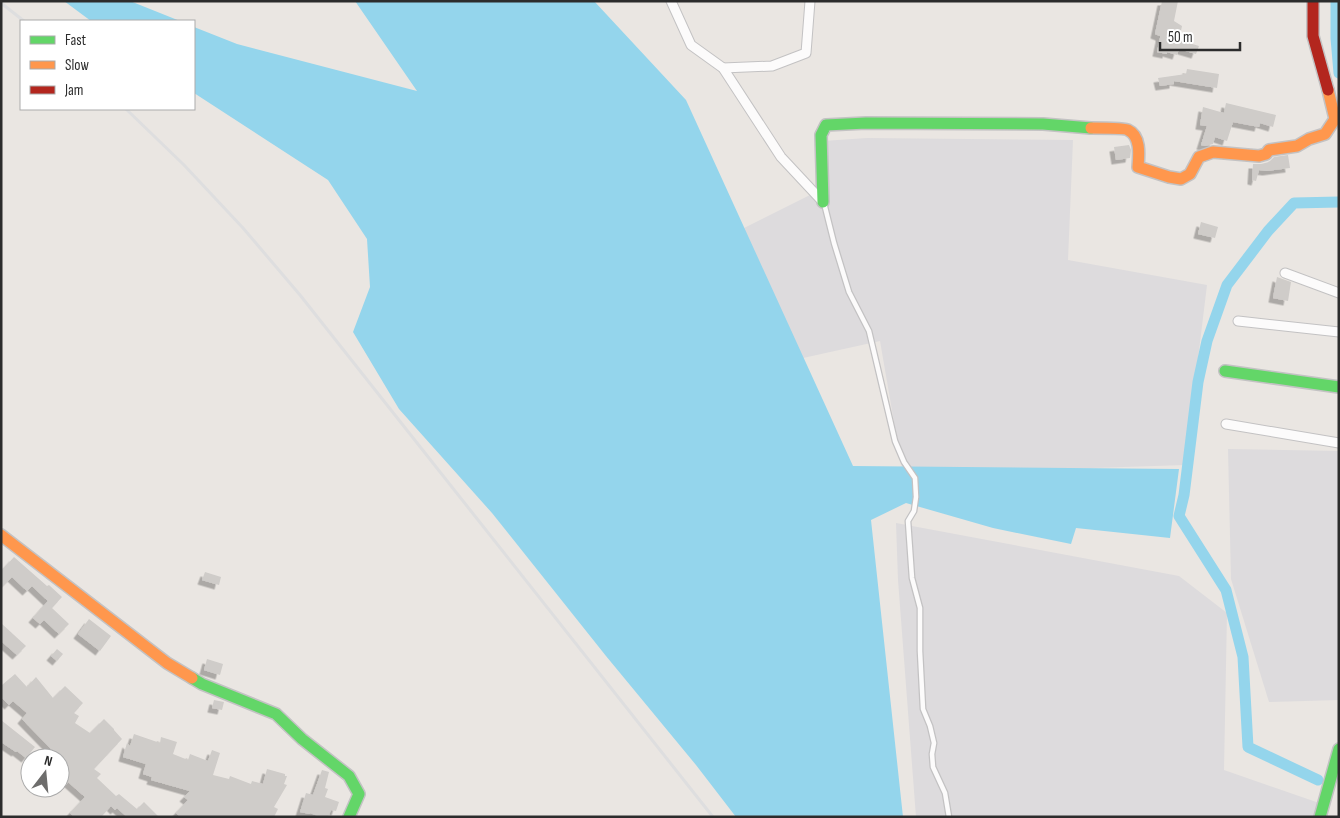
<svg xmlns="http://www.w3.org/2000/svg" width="1340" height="818" font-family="'Sofia Sans Condensed',sans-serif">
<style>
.industrial{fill:#dddbdd}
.water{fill:#94d5ec}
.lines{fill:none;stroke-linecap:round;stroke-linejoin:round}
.canal{stroke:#94d5ec;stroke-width:11}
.building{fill:#cfccc9;filter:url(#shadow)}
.lane-casing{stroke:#c3c2c3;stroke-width:7}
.street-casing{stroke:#c3c2c3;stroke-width:11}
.fast-casing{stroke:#c3c2c3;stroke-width:14}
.slow-casing{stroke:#c3c2c3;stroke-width:14}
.jam-casing{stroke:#c3c2c3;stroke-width:14}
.lane{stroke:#fcfbfb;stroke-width:4.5}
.street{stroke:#fcfbfb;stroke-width:9}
.fast{stroke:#63d668;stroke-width:11}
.slow{stroke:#ff974d;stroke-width:11}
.jam{stroke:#b3261e;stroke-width:11}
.rail{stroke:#dededf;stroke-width:3}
</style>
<defs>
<filter id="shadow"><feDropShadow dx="-4.5" dy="4.5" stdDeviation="0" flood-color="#0004"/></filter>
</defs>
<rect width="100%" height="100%" fill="#eae6e2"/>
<!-- industrial -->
<g class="industrial">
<polygon points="867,138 1073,140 1068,260 1207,285 1185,465 903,474 880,341 803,358 742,229 818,191 823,141"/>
<polygon points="1228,449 1339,451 1339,700 1269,702 1231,579"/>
<polygon points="896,523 1179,576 1227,613 1224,770 1322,804 1319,817 916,817 898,580"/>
</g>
<!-- water -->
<g class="water">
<polygon points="64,1 130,1 180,21 91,21"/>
<polygon points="355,1 594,1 686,100 853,466 1179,469 1170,538 1076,528 1071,544 993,528 906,503 871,520 903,817 736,817 696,765 606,656 492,513 399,409 353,332 370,287 367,239 328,180 194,93 194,27 237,44 417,91"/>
</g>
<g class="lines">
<!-- canal -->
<g class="canal">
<polyline points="1336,1 1336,38 1339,73"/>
<polyline points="1318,780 1248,747 1243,657 1226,590 1179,516 1184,495 1198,382 1207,341 1227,285 1268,231 1294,203 1339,202"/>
</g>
</g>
<!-- building -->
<g class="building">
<polygon points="1162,1 1178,1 1174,21 1182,26 1179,40 1199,46 1196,54 1179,49 1177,55 1167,52 1167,54 1157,52 1160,38 1160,36 1155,34"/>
<polygon points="1187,69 1219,74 1217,88 1174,81 1174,84 1160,86 1158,78 1186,74"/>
<polygon points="1226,103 1276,115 1273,127 1260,123 1259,127 1233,122 1227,141 1215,137 1213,144 1205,146 1201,145 1207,126 1200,125 1203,107 1224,113"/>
<polygon points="1129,145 1131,150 1130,158 1116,160 1114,147"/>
<polygon points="1288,155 1290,168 1267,171 1259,170 1256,181 1252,180 1253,164 1261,164 1269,162 1274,157"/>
<polygon points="1201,222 1218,227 1215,238 1198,234"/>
<polygon points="1277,277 1291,282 1288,301 1273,298"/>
<polygon points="14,557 47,586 49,585 62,597 52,608 69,624 59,634 44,620 40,624 33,618 48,601 32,586 27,591 12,577 1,588 1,571"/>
<polygon points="205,572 221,577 219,585 202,580"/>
<polygon points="89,619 111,636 100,651 78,634"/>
<polygon points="1,623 26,646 17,655 1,641"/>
<polygon points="57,649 63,654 57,661 51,656"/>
<polygon points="207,659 223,664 220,675 204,670"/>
<polygon points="15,674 27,687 36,677 53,698 65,686 83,703 74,713 79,716 75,723 90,733 104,719 114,729 114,730 122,739 94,769 101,774 97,778 116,796 119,794 137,809 144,802 159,817 127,817 117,808 115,810 111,806 101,817 74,817 70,813 85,797 68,782 66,785 60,781 60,758 46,758 53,751 22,719 27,713 13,701 9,705 1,697 1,686"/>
<polygon points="214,700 224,702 222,710 212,708"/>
<polygon points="1,720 35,747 26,758 17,751 16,752 1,742"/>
<polygon points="134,734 160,743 161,737 177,742 173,754 188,760 190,754 208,761 212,750 220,753 213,775 229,779 230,776 251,784 252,781 263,784 267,769 285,774 285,776 287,776 284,784 287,785 274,807 278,809 274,817 180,817 176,813 188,800 184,797 190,791 151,780 152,777 143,774 146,764 123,757 127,743 130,746"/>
<polygon points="322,770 329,772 325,788 328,789 325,797 339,802 336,811 331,810 328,817 321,817 310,813 310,814 300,812 306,793 313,795"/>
</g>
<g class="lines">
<!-- lane casing -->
<g class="lane-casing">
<polyline id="lane" points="824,203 834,243 849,292 869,331 895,441 904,462 915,478 916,497 914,511 908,521 912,578 920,608 920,651 923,709 930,726 934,743 932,754 933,767 945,793 949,817"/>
</g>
<!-- street casing -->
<g class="street-casing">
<g id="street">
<polyline points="671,1 691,45 723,68 781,157 823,202"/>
<polyline points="723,68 772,66 806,53 810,1"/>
<polyline points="1285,273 1339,293"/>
<polyline points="1238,321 1339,332"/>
<polyline points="1226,424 1339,443"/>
</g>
</g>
<!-- fast casing -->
<g class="fast-casing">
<g id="fast">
<polyline points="823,202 821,135 826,125 866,123 1043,124 1091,128"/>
<polyline points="1225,371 1339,387"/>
<polyline points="192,678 202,684 276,714 302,739 349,776 359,794 349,817"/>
<polyline points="1320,817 1339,749"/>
</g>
</g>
<!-- slow casing -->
<g class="slow-casing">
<g id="slow">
<path d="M1091,128C1097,128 1125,128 1128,130C1141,136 1139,155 1138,167L1169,177L1181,179L1190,174L1199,157L1213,152L1259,156L1266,154L1269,150L1297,146L1309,139L1325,134L1335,119L1328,90"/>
<polyline points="1,535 167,663 192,678"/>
</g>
</g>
<!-- jam casing -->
<g class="jam-casing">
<polyline id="jam" points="1313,1 1313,36 1328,90"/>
</g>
<!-- lane -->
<use href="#lane" class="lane"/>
<!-- street -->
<use href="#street" class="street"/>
<!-- fast -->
<use href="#fast" class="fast"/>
<!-- slow -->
<use href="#slow" class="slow"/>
<!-- jam -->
<use href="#jam" class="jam"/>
<!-- rail -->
<g class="rail">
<polyline points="1,3 24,21"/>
<polyline points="126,109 184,165 243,228 300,295 713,817"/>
</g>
</g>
<!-- border -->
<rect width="1340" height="818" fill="none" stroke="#2c2c2c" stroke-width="5"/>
<!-- legend -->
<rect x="20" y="20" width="175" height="90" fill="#ffffff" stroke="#ababab"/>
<rect x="30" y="36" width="25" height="8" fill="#63d668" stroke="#ababab"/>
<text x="65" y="45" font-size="15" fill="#2c2c2c">Fast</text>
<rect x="30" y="61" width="25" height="8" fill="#ff974d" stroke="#ababab"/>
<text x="65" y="70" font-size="15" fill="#2c2c2c">Slow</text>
<rect x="30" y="86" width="25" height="8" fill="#b3261e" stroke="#ababab"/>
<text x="65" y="95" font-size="15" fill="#2c2c2c">Jam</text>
<!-- north arrow -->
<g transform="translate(45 773) rotate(16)"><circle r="24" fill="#ffffff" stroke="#ababab"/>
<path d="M0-4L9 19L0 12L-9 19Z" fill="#6e6d6c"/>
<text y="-8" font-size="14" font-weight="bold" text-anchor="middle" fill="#2c2c2c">N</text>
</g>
<!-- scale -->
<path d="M1160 42v8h80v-8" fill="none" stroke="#2c2c2c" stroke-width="2.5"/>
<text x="1168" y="42" font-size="15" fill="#2c2c2c" stroke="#ffffff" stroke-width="4" paint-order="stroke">50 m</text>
</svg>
